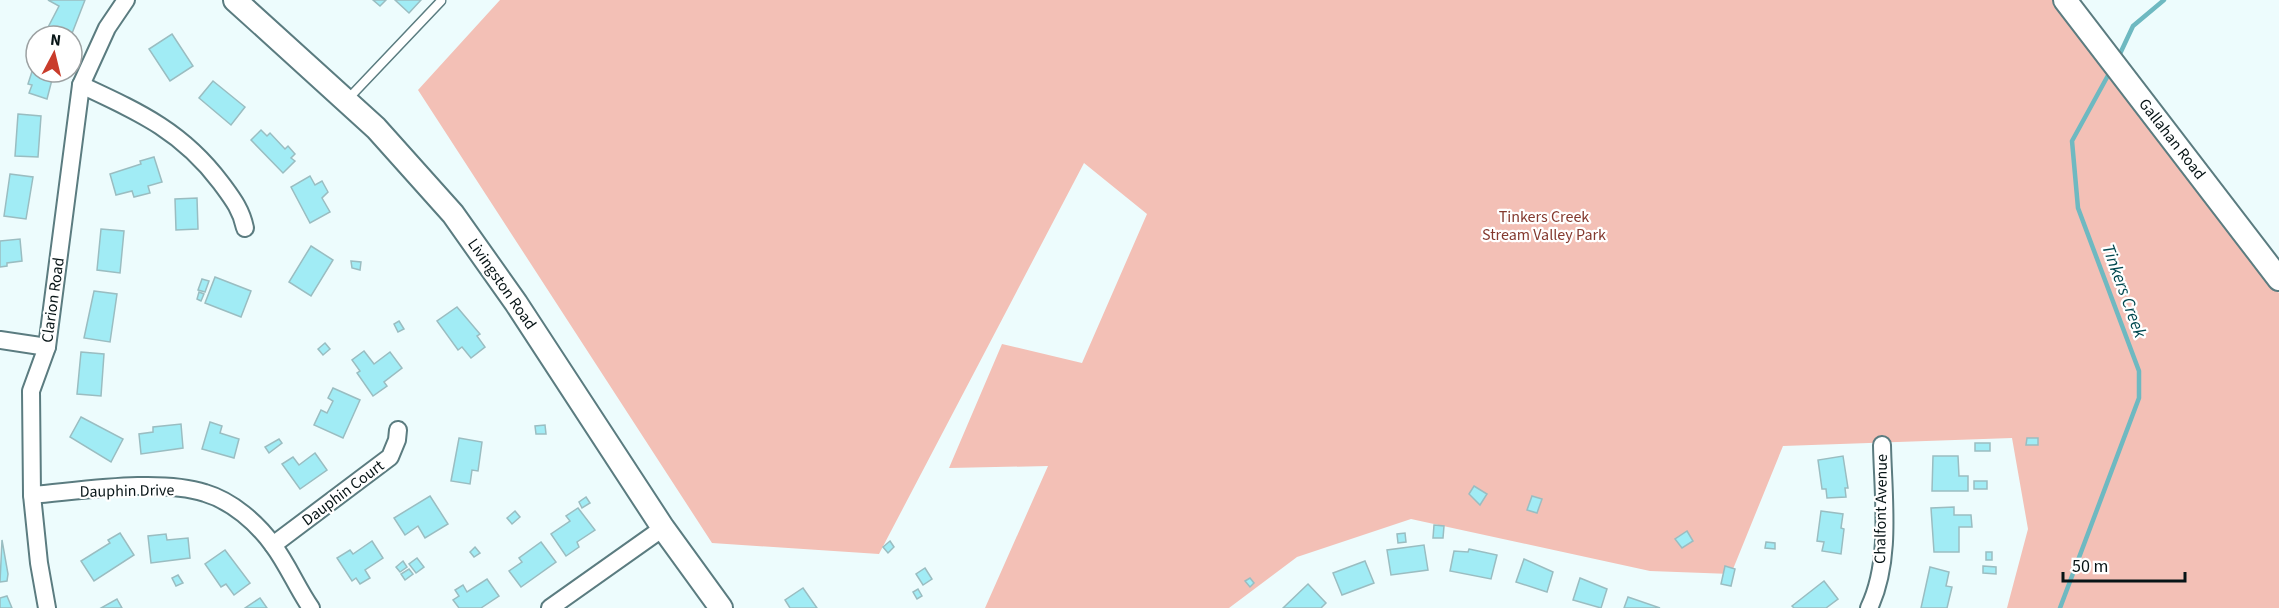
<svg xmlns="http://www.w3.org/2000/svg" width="2279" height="608" font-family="'Source Sans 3',sans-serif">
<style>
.green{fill:#f3c0b6}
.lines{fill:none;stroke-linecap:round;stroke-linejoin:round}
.stream{stroke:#6eb9c1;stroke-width:4.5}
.building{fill:#a1ecf5;stroke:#9abdc1;stroke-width:1.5}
.lane-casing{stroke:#5b7c80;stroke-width:11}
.street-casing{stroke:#5b7c80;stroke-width:20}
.secondary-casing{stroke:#5b7c80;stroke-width:26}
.lane{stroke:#fff;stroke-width:8}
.street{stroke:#fff;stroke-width:16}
.secondary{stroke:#fff;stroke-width:22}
.labels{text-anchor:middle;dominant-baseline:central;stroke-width:4.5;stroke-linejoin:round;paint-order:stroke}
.street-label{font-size:16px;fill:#071416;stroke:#fff}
.park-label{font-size:16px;fill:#84392e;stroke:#fff}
.water-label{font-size:18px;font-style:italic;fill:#00484f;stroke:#fff}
</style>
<rect width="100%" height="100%" fill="#edfcfd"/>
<!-- green -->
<polygon class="green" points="500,0 2066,0 2279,293 2279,608 2007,608 2028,529 2012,438 1783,446 1731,574 1650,571 1411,519 1297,557 1229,608 985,608 1048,466 949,468 1002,344 1082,363 1147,214 1084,163 879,554 712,543 418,90"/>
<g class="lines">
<!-- stream -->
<g class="stream">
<polyline points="2118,58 2133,26 2164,0"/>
<polyline points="2060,608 2139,398 2139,371 2078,208 2072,141 2111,70"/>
</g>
</g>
<!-- building -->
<g class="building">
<polygon points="85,0 71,36 44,35 59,6 48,0"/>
<polygon points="373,0 386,0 380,6"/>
<polygon points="395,0 421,0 409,13"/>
<polygon points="172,34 193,66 170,81 149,49"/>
<polygon points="36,59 36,72 54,72 47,99 29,93 32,85 28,84"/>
<polygon points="213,81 245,107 231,125 199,98"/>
<polygon points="18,114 41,116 38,157 15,156"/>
<polygon points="261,130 267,136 270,133 285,149 288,146 295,154 291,158 295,161 283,173 251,140"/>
<polygon points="154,157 162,182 148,186 150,193 134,197 132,191 116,195 110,174 141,164 140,161"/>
<polygon points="10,174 33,177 26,219 4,216"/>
<polygon points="310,176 315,185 322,181 328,192 322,198 330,212 310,223 291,187"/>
<polygon points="197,198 198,229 176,230 175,199"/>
<polygon points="101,229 124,231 120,273 97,270"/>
<polygon points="20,239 22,261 7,263 7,266 0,267 0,241"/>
<polygon points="311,246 333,260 311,296 289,282"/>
<polygon points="351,261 361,262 360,270 352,268"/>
<polygon points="215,277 251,291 241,317 205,303"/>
<polygon points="202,279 209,281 205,292 198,290"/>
<polygon points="94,291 117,294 110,342 84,338"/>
<polygon points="199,292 204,294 201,301 197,299"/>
<polygon points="457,307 480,334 477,336 485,347 471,358 462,347 458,350 437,321"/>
<polygon points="399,321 404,329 398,332 394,324"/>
<polygon points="325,343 330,349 323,355 318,349"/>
<polygon points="364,351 374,364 390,352 402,368 384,382 387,386 373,396 357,373 360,371 352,360"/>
<polygon points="81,352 104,354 101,396 77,394"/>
<polygon points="333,388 360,400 343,438 314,425 321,410 327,413 333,401 328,398"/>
<polygon points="81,417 123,439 111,462 70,437"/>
<polygon points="210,422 222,426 220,433 239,439 234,458 202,449"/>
<polygon points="181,424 183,448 141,454 139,434 153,432 153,427"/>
<polygon points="545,425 546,434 536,434 535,426"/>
<polygon points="459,438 482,442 478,471 472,470 470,484 451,481"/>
<polygon points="2027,438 2038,438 2038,445 2026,445"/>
<polygon points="279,439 282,443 269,453 265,447"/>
<rect x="1975" y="443" width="15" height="8"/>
<polygon points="315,453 327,470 300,489 282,464 293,457 299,465"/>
<polygon points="1843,456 1848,488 1845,488 1846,497 1827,498 1826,489 1822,489 1818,460"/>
<polygon points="1933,456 1958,456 1959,476 1968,476 1968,491 1932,491"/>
<rect x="1974" y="481" width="13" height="8"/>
<polygon points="1474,486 1487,494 1480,505 1469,494"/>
<polygon points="430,496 448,524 425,538 418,526 405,535 394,518"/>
<polygon points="1532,496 1542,499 1537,513 1527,510"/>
<polygon points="586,497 590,503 582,508 579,502"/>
<polygon points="1954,507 1954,515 1971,515 1972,527 1959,527 1959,552 1934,552 1931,508"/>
<polygon points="578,508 595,530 577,542 579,547 566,556 551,534 570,521 566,516"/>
<polygon points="515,511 520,517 512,524 507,518"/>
<polygon points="1821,511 1843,514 1841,528 1844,529 1841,554 1822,551 1824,542 1817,541"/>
<polygon points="1434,525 1444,526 1443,538 1433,538"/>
<polygon points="1687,531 1693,541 1682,548 1675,539"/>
<polygon points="120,533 134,555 94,581 81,561 110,543 108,540"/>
<polygon points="1405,533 1406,542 1398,543 1397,534"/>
<polygon points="166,534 167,540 188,538 190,558 151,563 148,536"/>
<polygon points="2,540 8,574 7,581 0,582"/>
<polygon points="372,541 383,558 365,570 370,578 360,584 356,578 352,581 337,558 350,550 353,554"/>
<polygon points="890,541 894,547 888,553 883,547"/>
<polygon points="541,542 556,562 521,587 509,571 522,562 519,558"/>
<polygon points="1766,542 1775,543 1775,549 1765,548"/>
<polygon points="1424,545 1428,570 1391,575 1387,550"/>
<polygon points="475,547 480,553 474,557 470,552"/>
<polygon points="1469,549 1497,555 1491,579 1450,571 1454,551 1468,552"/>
<polygon points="225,550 250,583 234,595 226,584 221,587 205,564"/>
<rect x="1986" y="552" width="6" height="8"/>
<polygon points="417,558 424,567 416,573 409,564"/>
<polygon points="1524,559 1553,572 1547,592 1516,582"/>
<polygon points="403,561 407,567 400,572 396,567"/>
<polygon points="1365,561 1374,583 1342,595 1333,573"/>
<polygon points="1725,566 1735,569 1731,586 1721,584"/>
<polygon points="1983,566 1996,567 1996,574 1983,573"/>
<polygon points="1930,567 1949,572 1946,586 1952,587 1947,608 1921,608"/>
<polygon points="925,568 932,579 923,585 916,574"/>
<polygon points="409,569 413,574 405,580 401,574"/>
<polygon points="178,575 183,583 176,586 172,578"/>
<polygon points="1250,578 1254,583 1250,587 1245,581"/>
<polygon points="1580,578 1607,589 1601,608 1573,600"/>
<polygon points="487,579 499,596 481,608 459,608 453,600 459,596 455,590 463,585 467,592"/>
<polygon points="1824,581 1838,599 1826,608 1794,608 1792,606"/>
<polygon points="1308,584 1326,603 1321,608 1283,608"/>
<polygon points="803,588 817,608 790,608 785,600"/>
<polygon points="918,589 922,596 917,599 913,592"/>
<polygon points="7,596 12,608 0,608 0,598"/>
<polygon points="1628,597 1660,608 1624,608"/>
<polygon points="260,598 267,608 245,608"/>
<polygon points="117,599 122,608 101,608"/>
</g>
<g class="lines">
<!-- lane casing -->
<g class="lane-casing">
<polyline id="lane" points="347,100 441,1"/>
</g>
<!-- street casing -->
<g class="street-casing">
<g id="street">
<path d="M81,85C139,112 182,131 221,183C232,198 241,209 245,228"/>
<polyline points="0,340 47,347"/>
<path d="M32,495C81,491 159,478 205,493C232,501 257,523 273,545C288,565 297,588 311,608"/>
<polyline points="273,545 390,457 397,440 398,430"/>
<polyline points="47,608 39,563 32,495 31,391 47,347 81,85 107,28 126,0"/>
<polyline points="550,608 663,528"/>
<path d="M1869,608C1892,560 1883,497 1882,445"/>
</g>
</g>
<!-- secondary casing -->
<g class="secondary-casing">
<g id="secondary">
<polyline points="235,0 376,128 453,214 516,303 663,528 721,608"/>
<polyline points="2065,0 2279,279"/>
</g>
</g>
<!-- lane -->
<use href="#lane" class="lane"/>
<!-- street -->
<use href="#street" class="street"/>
<!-- secondary -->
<use href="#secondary" class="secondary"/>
</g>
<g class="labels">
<!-- street labels -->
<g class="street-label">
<text transform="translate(2172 139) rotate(52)">Gallahan Road</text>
<text transform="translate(502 284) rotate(55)">Livingston Road</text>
<text transform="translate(53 300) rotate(-82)">Clarion Road</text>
<text transform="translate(127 491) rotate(-1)">Dauphin Drive</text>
<text transform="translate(343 493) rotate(-37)">Dauphin Court</text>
<text transform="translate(1881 509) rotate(-89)">Chalfont Avenue</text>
</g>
<!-- park labels -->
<g class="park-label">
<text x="1544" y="217">Tinkers Creek<tspan x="1544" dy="18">Stream Valley Park</tspan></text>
</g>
<!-- water labels -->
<g class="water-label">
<text transform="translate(2124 291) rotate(70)">Tinkers Creek</text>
</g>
</g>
<!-- north arrow -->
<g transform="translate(54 54) rotate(7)"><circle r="28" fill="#ffffff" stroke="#9ca1a2" stroke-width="1.5"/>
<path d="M0-4.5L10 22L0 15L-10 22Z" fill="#c93c2b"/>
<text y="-9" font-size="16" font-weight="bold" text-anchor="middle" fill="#071416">N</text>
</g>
<!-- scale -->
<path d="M2063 572v9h122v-9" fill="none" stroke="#071416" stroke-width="3"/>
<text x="2072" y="572" font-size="18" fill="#071416" stroke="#ffffff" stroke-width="4.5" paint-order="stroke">50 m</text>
</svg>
